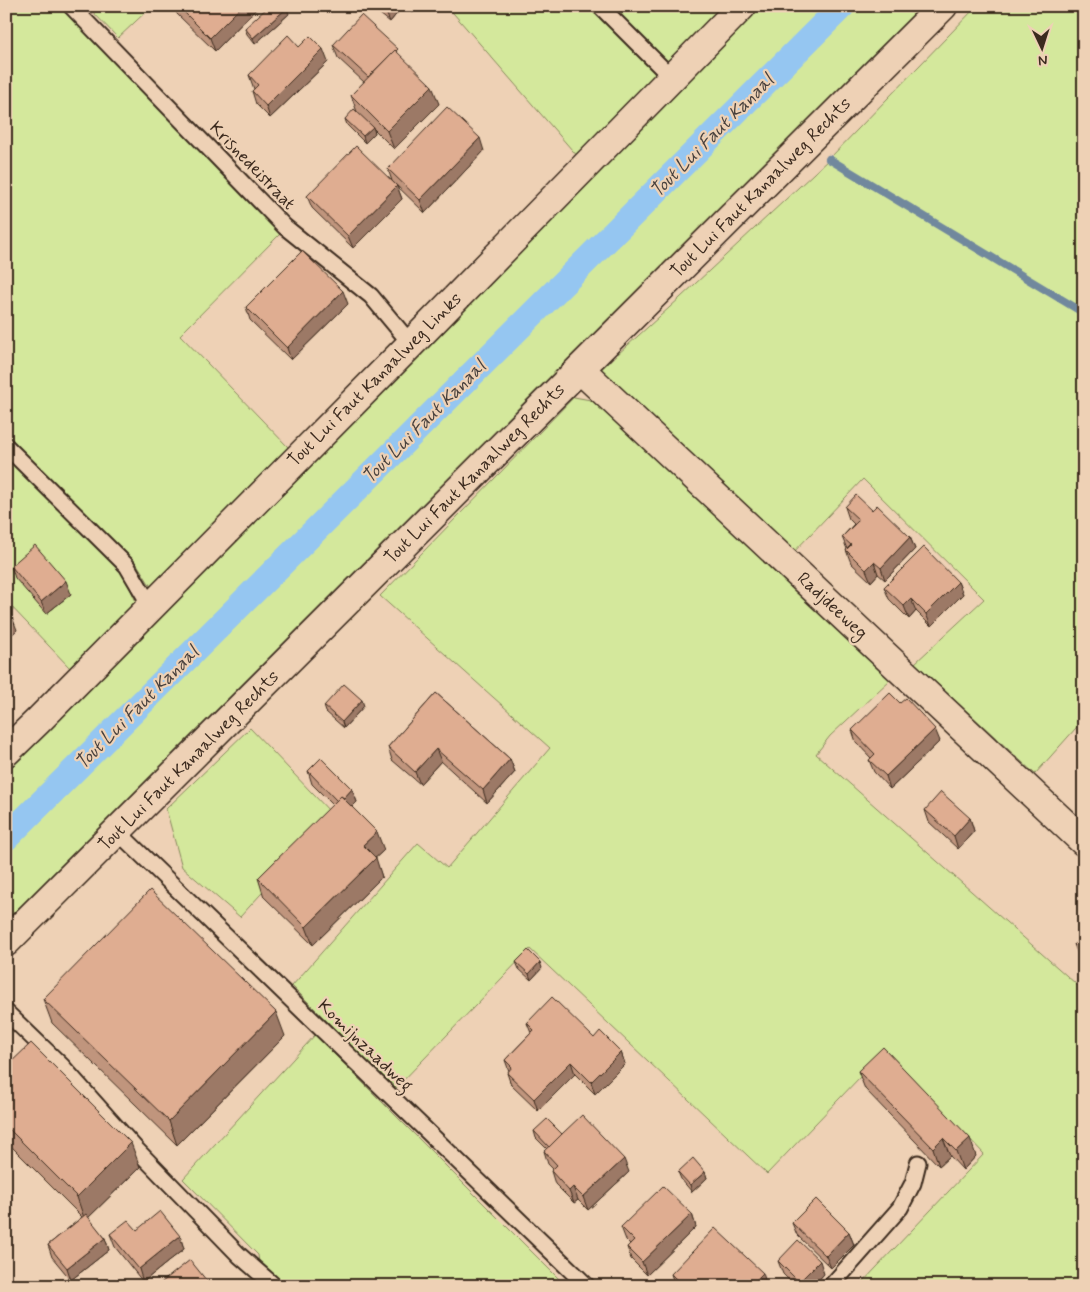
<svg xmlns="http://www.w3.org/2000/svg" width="1090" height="1292" font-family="Mynerve,sans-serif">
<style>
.green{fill:#d4e89c;stroke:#88895d}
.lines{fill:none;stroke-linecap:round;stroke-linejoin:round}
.stream{stroke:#71889d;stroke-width:8}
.canal{stroke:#95c6f1;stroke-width:26}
.service-casing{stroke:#3b2a1e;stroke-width:19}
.minor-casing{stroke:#3b2a1e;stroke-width:31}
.tertiary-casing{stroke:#3b2a1e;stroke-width:31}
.service{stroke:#eed1b5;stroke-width:15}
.minor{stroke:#eed1b5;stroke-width:28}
.tertiary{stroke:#eed1b5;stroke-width:28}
.wall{fill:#c0957d;stroke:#3b2a1e}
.shaded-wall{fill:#9c7966;stroke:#3b2a1e}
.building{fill:#dfad91;stroke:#3b2a1e}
.labels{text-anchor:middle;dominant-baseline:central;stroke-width:4.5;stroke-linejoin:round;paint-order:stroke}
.street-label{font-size:18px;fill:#3b2a1e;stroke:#eed1b5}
.water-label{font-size:19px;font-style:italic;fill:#48413e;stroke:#eed1b5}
</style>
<rect width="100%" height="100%" fill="#eed1b5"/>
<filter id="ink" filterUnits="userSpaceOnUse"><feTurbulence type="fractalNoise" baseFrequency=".02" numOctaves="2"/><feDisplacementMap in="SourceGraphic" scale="10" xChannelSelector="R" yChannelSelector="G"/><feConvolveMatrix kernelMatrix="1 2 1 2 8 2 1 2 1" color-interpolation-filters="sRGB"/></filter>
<g filter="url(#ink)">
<!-- green -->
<g class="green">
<polygon points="6,6 63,6 282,232 180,335 288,447 153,590 137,564 6,434"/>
<polygon points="87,6 152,6 118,38"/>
<polygon points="447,6 588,6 659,76 579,158"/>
<polygon points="612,6 726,6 670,65"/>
<polygon points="758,6 921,6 6,920 6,766 326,448"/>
<polygon points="977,6 1084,6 1084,719 1035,774 915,663 984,599 863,479 791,555 597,373 680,298 829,159"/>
<polygon points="574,397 596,401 891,679 830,736 816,754 1084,991 1084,1286 859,1286 984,1154 886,1050 767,1174 530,949 395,1089 292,986 418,843 447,868 550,748 380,596"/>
<polygon points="6,456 124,574 137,604 70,668 6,601"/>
<polygon points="250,728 333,815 240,917 182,867 166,809"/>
<polygon points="315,1035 566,1286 262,1286 258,1255 183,1179"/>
</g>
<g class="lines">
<!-- stream -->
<polyline class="stream" points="829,159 1084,313"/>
<!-- canal -->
<polyline class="canal" points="6,838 842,6"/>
<!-- service casing -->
<g class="service-casing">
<g id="service">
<polyline points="71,6 285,227 371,296 411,344"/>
<polyline points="600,6 671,77"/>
<polyline points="6,446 127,566 151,607"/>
<polyline points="118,832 587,1286"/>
<polyline points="6,1012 62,1066 135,1148 239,1255 272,1284"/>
<polyline points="831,1286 900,1208 913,1183 918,1163"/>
</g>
</g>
<!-- minor casing -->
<g class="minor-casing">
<g id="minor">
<polyline points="580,369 1084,842"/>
<polyline points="6,752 38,721 411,344 742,6"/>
</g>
</g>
<!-- tertiary casing -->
<g class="tertiary-casing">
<polyline id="tertiary" points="6,942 943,6"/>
</g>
<!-- service -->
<use href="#service" class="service"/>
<!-- minor -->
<use href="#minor" class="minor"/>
<!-- tertiary -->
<use href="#tertiary" class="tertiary"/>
</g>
<!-- wall -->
<g class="wall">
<polygon points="174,6 259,6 215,51 177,14"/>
<polygon points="370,6 403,6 390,22"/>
<polygon points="405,6 418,6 413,13"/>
<polygon points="289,14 255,44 247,34 245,28"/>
<polygon points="333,45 401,56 439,104 394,149 373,128 375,133 365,143 347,125 345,119 357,112 351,95 364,82 338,58"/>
<polygon points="299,47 328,62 270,118 256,104 252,91 254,89 249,75"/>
<polygon points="484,151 425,213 392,181 388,169"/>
<polygon points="397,186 402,199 353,248 312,208 307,196"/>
<polygon points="348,304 291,360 250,320 246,307"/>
<polygon points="845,507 872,510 910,537 915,549 885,580 878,574 871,582 851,563 846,550 847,549 842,537 854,524 849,519"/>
<polygon points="11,566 71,594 46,614 15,578"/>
<polygon points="958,582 963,594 931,626 916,611 909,619 889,599 884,587"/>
<polygon points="436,693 510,759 515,772 487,803 441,761 420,784 392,760 388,747"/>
<polygon points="900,703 940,741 890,789 874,772 869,760 871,758 856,742 852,730"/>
<polygon points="324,706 364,706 344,728 326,712"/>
<polygon points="308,771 352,789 357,802 352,807 384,850 375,858 382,877 313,945 264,897 258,878 333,805 312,784"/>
<polygon points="925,810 970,818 974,831 958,849 929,822"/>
<polygon points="1084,935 1084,962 1079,957 1074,944"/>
<polygon points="516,962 542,968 531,980 519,969"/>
<polygon points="43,999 285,1036 177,1145 52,1023"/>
<polygon points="527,1023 594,1038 621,1052 625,1064 595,1094 575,1074 538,1111 511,1085 507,1073 509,1071 505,1060 531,1033"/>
<polygon points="6,1067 140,1167 88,1218 105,1238 109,1250 71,1280 52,1257 48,1245 82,1217 6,1141"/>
<polygon points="858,1071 976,1156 963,1170 950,1156 939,1166 865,1089"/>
<polygon points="534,1131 562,1134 629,1172 588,1210 578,1200 574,1203 555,1184 551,1171 553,1169 548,1164 544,1151 547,1149 536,1138"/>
<polygon points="678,1172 705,1172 707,1178 692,1192 681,1179"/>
<polygon points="692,1214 696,1227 647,1275 631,1259 627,1247 630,1244 626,1240 621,1227"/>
<polygon points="792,1223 849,1232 854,1245 831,1268 797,1235"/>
<polygon points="137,1230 180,1236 184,1249 143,1282 115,1247 110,1234"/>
<polygon points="778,1261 824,1274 813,1286 795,1286 783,1274"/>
<polygon points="671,1274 767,1286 675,1286"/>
</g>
<!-- shaded-wall -->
<g class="shaded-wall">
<polygon points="242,6 259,6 215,51 210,38"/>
<polygon points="388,6 403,6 390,22 385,10"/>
<polygon points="411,6 418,6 413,13"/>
<polygon points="287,8 289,14 255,44 253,38"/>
<polygon points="323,49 328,62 270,118 266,106"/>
<polygon points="432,86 439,104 394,149 387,131"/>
<polygon points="373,127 375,133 365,143 363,136"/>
<polygon points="480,138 484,151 425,213 420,200"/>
<polygon points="397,186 402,199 353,248 348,236"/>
<polygon points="343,291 348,304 291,360 287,348"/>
<polygon points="910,537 915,549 885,580 881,568"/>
<polygon points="874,562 878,574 871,582 866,570"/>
<polygon points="66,581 71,594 46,614 41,602"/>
<polygon points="958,582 963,594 931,626 926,614"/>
<polygon points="911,599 916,611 909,619 904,606"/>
<polygon points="12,617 17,630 6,640 6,623"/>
<polygon points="362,700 364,706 344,728 342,722"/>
<polygon points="935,729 940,741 890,789 886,776"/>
<polygon points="436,749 441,761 420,784 415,772"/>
<polygon points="510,759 515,772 487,803 483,790"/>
<polygon points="352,789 357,802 344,815 339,803"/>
<polygon points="970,818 974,831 958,849 954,836"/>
<polygon points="377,832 384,850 369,864 363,845"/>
<polygon points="376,858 382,877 313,945 306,927"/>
<polygon points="540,962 542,968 531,980 529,974"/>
<polygon points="276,1012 285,1036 177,1145 169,1121"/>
<polygon points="621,1052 625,1064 595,1094 591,1082"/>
<polygon points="571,1062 575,1074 538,1111 534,1099"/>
<polygon points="943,1138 950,1156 939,1166 933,1148"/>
<polygon points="970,1138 976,1156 963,1170 956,1151"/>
<polygon points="131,1143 140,1167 85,1221 77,1197"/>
<polygon points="624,1159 629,1172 588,1210 583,1197"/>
<polygon points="705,1172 707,1178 692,1192 690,1185"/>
<polygon points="573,1187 578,1200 574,1203 569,1191"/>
<polygon points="692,1214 696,1227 647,1275 642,1262"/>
<polygon points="849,1232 854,1245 831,1268 826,1256"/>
<polygon points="180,1236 184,1249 143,1282 139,1269"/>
<polygon points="105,1238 109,1250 71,1280 67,1268"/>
<polygon points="820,1261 824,1274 813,1286 801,1286 799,1282"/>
<polygon points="763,1273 767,1286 750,1286"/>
</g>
<!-- building -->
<g class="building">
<polygon points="178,6 242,6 210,38"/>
<polygon points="269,6 285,6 287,8 253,38 245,28"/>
<polygon points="381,6 388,6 385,10"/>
<polygon points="361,15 398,49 396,51 395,50 368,77 333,45"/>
<polygon points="288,35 299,47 310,36 323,49 266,106 252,91 258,85 249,75"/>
<polygon points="395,50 432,86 387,131 351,95"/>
<polygon points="447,107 480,138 420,200 388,169"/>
<polygon points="354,109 373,127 363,136 345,119"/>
<polygon points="356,146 397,186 348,236 307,196"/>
<polygon points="302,251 343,291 287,348 246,307"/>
<polygon points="856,495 872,510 877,505 910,537 881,568 874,562 866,570 846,550 851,545 842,537 859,520 845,507"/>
<polygon points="35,545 66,581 41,602 11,566"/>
<polygon points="924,547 958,582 926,614 911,599 904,606 884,587"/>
<polygon points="6,611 12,617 6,623"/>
<polygon points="344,684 362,700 342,722 324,706"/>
<polygon points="436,693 510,759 483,790 436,749 415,772 388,747"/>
<polygon points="890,693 900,703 906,698 935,729 886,776 869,760 875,754 852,730"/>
<polygon points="321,758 352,789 344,798 341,796 337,801 308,771"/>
<polygon points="941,792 970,818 954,836 925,810"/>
<polygon points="341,796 377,832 363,845 376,858 306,927 258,878"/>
<polygon points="150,890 276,1012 169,1121 43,999"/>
<polygon points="1084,935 1084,954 1074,944"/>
<polygon points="528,950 540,962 529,974 516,962"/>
<polygon points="552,997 594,1038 600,1031 621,1052 591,1082 571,1062 534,1099 507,1073 512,1067 505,1060 534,1030 527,1023"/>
<polygon points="31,1043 131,1143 77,1197 6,1126 6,1067"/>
<polygon points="883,1047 970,1138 956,1151 943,1138 933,1148 858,1071"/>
<polygon points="582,1115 624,1159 583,1197 573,1187 569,1191 551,1171 557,1165 544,1151"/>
<polygon points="547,1119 562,1134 549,1147 534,1131"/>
<polygon points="693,1158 705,1172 690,1185 678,1172"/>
<polygon points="663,1186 692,1214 642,1262 627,1247 634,1240 621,1227"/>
<polygon points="816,1199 849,1232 826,1256 792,1223"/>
<polygon points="160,1211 180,1236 139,1269 110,1234 128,1220 137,1230"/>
<polygon points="86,1214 105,1238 67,1268 48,1245"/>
<polygon points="715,1228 763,1273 750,1286 683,1286 671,1274"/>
<polygon points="798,1240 820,1261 799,1282 778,1261"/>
<polygon points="190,1260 211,1286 157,1286"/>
</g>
</g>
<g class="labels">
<!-- street labels -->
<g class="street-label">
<text transform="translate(252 166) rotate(46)">Krisnedeistraat</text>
<text transform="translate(761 188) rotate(-45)">Tout Lui Faut Kanaalweg Rechts</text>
<text transform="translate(375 380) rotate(-45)">Tout Lui Faut Kanaalweg Links</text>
<text transform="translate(475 474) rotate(-45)">Tout Lui Faut Kanaalweg Rechts</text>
<text transform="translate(832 606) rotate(43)">Radjdeeweg</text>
<text transform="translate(189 761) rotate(-45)">Tout Lui Faut Kanaalweg Rechts</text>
<text transform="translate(365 1046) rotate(44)">Komijnzaadweg</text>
</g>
<!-- water labels -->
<g class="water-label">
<text transform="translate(712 136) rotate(-45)">Tout Lui Faut Kanaal</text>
<text transform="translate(424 422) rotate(-45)">Tout Lui Faut Kanaal</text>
<text transform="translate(137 708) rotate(-45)">Tout Lui Faut Kanaal</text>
</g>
</g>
<!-- margin -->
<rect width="1090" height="1292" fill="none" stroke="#eed1b5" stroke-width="25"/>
<rect x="12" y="12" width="1065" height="1267" fill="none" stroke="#3b2a1e" stroke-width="2" filter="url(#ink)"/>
<!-- north arrow -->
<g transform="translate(1042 48) rotate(176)" stroke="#eed1b5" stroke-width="4" paint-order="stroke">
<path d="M0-4L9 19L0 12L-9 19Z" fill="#3b2a1e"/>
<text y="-8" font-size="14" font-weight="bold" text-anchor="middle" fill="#3b2a1e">N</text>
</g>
</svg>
